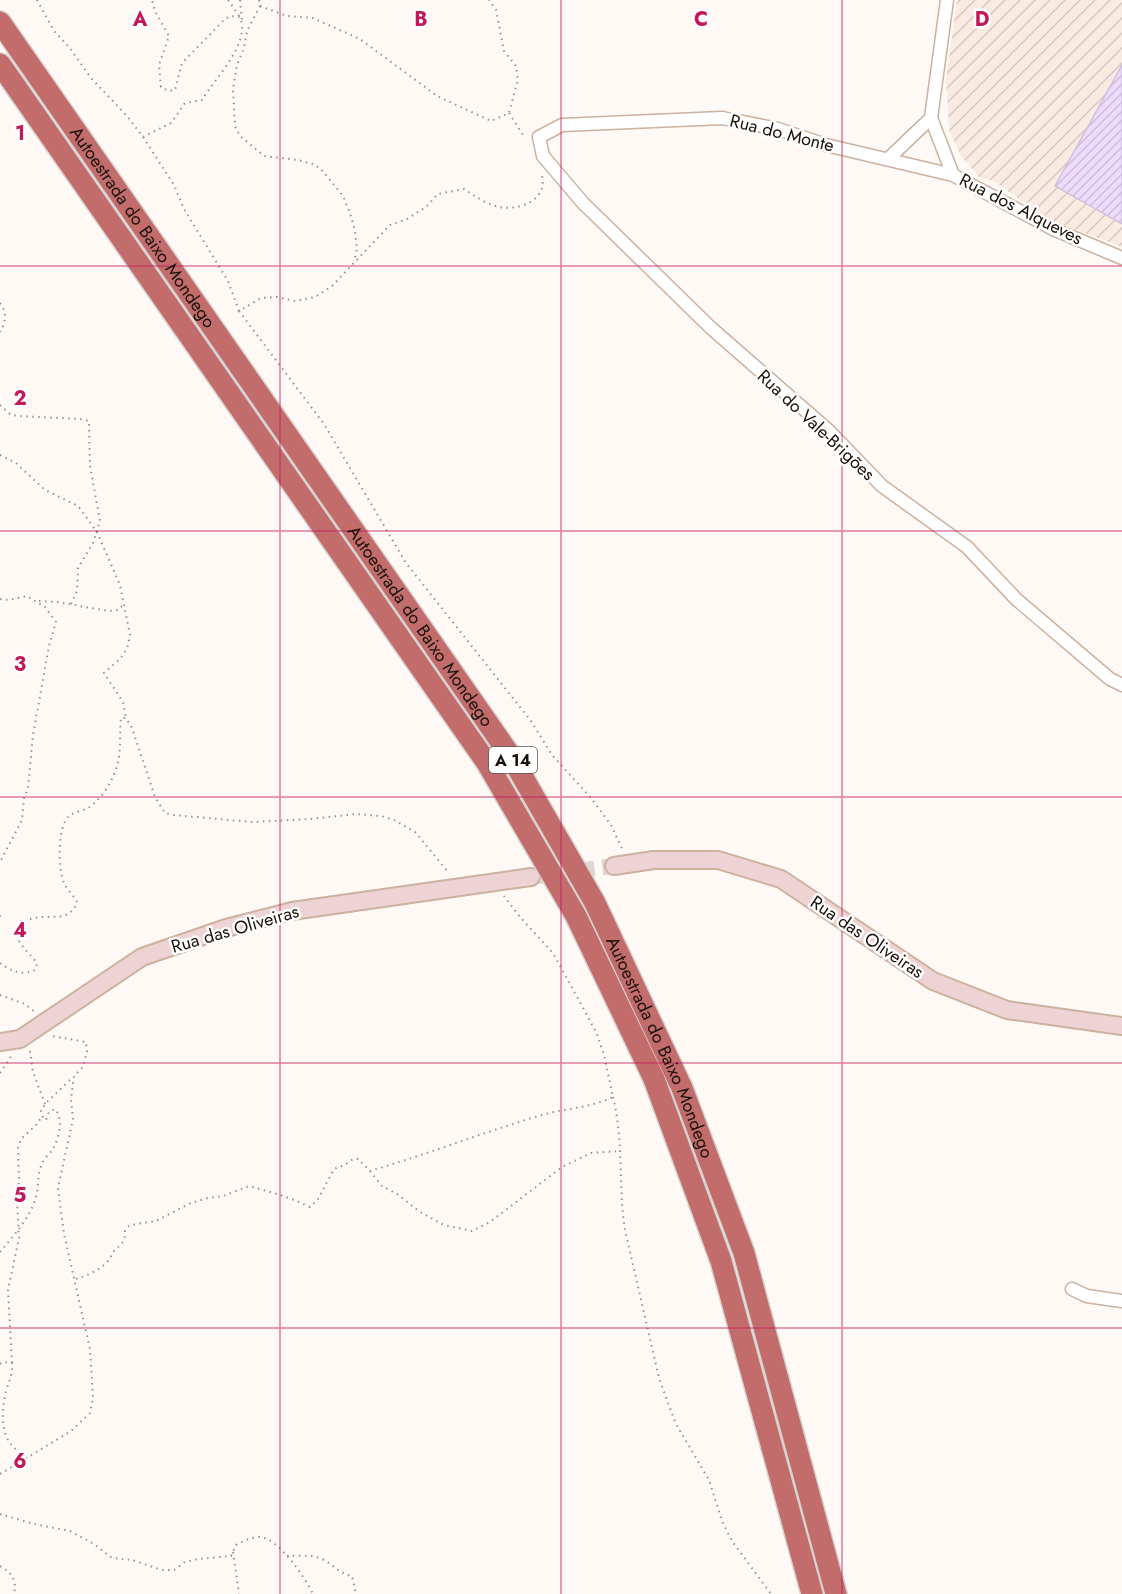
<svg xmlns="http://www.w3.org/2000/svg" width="1122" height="1594" font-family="Jost,sans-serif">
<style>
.industrial{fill:url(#industrial-furrows)}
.building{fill:url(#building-hatch);stroke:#cec0db;stroke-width:1.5}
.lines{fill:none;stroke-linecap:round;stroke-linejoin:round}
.secondary-tunnel{stroke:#ddd6d2;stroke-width:16;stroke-dasharray:16 8;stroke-linecap:butt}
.street-casing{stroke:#ccb19f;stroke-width:15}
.secondary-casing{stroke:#ccb19f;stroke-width:20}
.highway-casing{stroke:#d6d4d3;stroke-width:24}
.path{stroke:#98918c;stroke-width:2;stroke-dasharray:1.5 4.5;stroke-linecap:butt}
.street{stroke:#fff;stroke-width:12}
.secondary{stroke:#edd3d3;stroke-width:16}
.highway{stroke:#c26d6c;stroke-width:21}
.grid{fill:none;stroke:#c2185b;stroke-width:1.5;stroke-opacity:0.55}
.labels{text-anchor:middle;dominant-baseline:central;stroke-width:5;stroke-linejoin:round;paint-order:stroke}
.shield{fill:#fff;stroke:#5f5854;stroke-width:1.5}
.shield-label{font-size:16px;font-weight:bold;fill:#1a110b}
.street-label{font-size:18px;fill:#1a110b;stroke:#fff}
.grid-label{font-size:20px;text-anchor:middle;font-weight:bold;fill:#c2185b;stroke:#fff;stroke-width:5;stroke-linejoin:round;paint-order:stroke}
</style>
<defs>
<pattern id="industrial-furrows" width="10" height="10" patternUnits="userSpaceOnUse" patternTransform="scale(1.5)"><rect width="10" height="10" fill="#faebe2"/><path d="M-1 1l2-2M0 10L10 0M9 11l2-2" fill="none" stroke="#d6c8c1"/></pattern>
<pattern id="building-hatch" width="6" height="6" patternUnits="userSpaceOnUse" patternTransform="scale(1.5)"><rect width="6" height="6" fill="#eedcfe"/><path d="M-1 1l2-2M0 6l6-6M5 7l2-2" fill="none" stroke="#ccbcd8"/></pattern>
</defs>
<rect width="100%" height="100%" fill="#fff9f5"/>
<!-- industrial -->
<polygon class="industrial" points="957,0 1122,0 1122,247 1050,220 993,181 979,177 961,156 949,130 946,79"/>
<!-- building -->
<polygon class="building" points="1122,65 1122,224 1055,186"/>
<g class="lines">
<!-- secondary-tunnel -->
<polyline class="secondary-tunnel" points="531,877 614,866"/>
<!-- street casing -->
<g class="street-casing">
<g id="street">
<polyline points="947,0 931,118 953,175 1053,229 1122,258"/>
<polyline points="888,159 931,118"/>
<polyline points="953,175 826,145 778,129 722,118 562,125 539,137 543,156 583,203 711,328 829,431 882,486 967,547 1016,599 1110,679 1122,685"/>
<polyline points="1072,1289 1087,1296 1122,1301"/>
</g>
</g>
<!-- secondary casing -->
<g class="secondary-casing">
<g id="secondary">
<polyline points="614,866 654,860 718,860 781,879 933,981 1007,1010 1122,1026"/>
<polyline points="0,1042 20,1039 142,957 226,928 292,911 531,877"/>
</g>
</g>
<!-- highway casing -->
<g class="highway-casing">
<g id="highway">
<path id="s1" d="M0,22L510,755L595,903L682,1088L744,1253L836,1594"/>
<polyline points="0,64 487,763 576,916 654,1079 721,1261 812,1594"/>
</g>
</g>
<!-- path -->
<g class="path">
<polyline points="37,0 54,31 69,47 91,78 127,116 143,137 174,185 184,209 228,281 239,311"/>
<polyline points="228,0 240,17"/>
<polyline points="240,0 242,21"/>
<polyline points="259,0 260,6 247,31 244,48 237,65 233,89 235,126 240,136 264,156 298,160 313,164 321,169 343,196 350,213 355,231 357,249 354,261"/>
<polyline points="260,6 287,16 313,18 360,39 437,96 491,121 509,113 518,80 516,66 504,51 496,10 489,0"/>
<polyline points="509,113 525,138"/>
<path d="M143,137L171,123L185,103L202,100C214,79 251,44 240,17L230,16L223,21L182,63L175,90L168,91L161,87L159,65L169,36L155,11L152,0"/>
<path d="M542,176C548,200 519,211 499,207C486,204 475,196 464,189L438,194L426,207L407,219L390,225L332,286L315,297L295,301L277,297L261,298L239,311L324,424L406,563L531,721L552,755L591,798L611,825L623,851"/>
<path d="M0,303C7,312 6,322 0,332"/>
<polyline points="0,405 10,414 17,416 80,419 89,421 90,466 100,521 93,543 78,568 77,591 71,604"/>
<polyline points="0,455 16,463 45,490 78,506 97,532 120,585 130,635 127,649 120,659 104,673 123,702 126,718"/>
<polyline points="0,599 9,600 27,596 45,607 56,622 49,646 33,735 28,788 24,798 22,820 0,862"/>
<polyline points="39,601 57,602 108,611 118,610 123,605"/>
<polyline points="0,915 0,917"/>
<path d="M0,963C11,971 22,976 35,970L37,964C31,954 21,947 17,937C15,932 17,929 21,925C39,907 68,929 77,902C74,896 67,890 64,883C58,869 57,827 69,816C74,812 81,811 86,809C99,803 112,782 116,769C122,752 119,735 121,718H126L132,728L155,797L165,813L174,815L252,822L310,819L356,814L381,816L394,820L415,832L449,873"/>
<polyline points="0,995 25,1004 35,1012"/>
<polyline points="30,1051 33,1072 45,1104"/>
<polyline points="0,1073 12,1055"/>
<path d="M613,1097C624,1141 618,1186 625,1230L659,1378L668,1403L676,1424L709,1480L722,1521L732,1541L771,1594"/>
<polyline points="370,1171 382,1186 397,1194 420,1212 444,1225 472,1231 490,1222 562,1167 591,1153 621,1151"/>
<path d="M0,1252C14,1235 30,1218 36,1197C39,1186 37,1174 42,1164C44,1158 50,1154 53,1149C59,1137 64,1120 55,1109L49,1112L46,1120L42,1116L41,1110L47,1102L73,1077"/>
<path d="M76,1279C89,1275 100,1270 109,1260C111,1257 112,1254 114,1251C122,1243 125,1243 125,1231L129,1226L136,1224L156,1221L191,1203L208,1198L223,1196L249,1186C270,1192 290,1197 310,1207L318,1199L334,1169L345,1165L353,1159H358L370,1171C428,1154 484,1132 542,1115C566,1108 590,1108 613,1097L604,1055L597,1034L582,1006L553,953L520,917L504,896"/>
<polyline points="12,1363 8,1290 19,1238 17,1202 19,1180 18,1148 21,1139 37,1124 42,1116"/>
<path d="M0,1364L3,1362L12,1363C13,1374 9,1381 6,1391C0,1417 0,1448 29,1456"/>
<polyline points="0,1474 71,1431 90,1413 93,1398 90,1349 64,1234 58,1188 73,1119 71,1099 74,1076 83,1067 87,1052 86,1042 52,1036"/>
<path d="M0,1514L34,1524L70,1531L94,1544L112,1558L132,1560L162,1570H174L185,1562L198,1559L231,1556L236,1545C242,1542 251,1537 258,1537C278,1536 305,1578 313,1594"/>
<polyline points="233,1552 239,1594"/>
<path d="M287,1556C298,1556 311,1554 322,1559C333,1564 339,1574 352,1576L356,1594"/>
<path d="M0,1566C12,1573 17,1580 14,1594"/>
</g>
<!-- street -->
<use href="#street" class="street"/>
<!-- secondary -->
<use href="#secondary" class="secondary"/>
<!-- highway -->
<use href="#highway" class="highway"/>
</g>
<!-- grid -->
<path class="grid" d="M280,0V1594M561,0V1594M842,0V1594M0,266H1122M0,531H1122M0,797H1122M0,1063H1122M0,1328H1122"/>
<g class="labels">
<!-- shield labels -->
<rect class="shield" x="489" y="747" width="48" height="26" rx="4.5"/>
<g class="shield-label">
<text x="513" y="760">A 14</text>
</g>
<!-- street labels -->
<g class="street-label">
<text transform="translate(782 133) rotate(14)">Rua do Monte</text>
<text transform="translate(1021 209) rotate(27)">Rua dos Alqueves</text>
<text stroke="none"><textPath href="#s1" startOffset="250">Autoestrada do Baixo Mondego</textPath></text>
<text transform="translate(816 425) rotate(43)">Rua do Vale-Brigões</text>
<text stroke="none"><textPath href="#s1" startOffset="736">Autoestrada do Baixo Mondego</textPath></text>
<text transform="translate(235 929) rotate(-16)">Rua das Oliveiras</text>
<text transform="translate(867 937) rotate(34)">Rua das Oliveiras</text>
<text stroke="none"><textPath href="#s1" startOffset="1222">Autoestrada do Baixo Mondego</textPath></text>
</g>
</g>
<g class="grid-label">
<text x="140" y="26">A</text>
<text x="421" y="26">B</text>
<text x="701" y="26">C</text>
<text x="982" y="26">D</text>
<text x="20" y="140">1</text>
<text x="20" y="405">2</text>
<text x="20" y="671">3</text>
<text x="20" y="937">4</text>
<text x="20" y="1202">5</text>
<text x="20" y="1468">6</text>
</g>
</svg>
